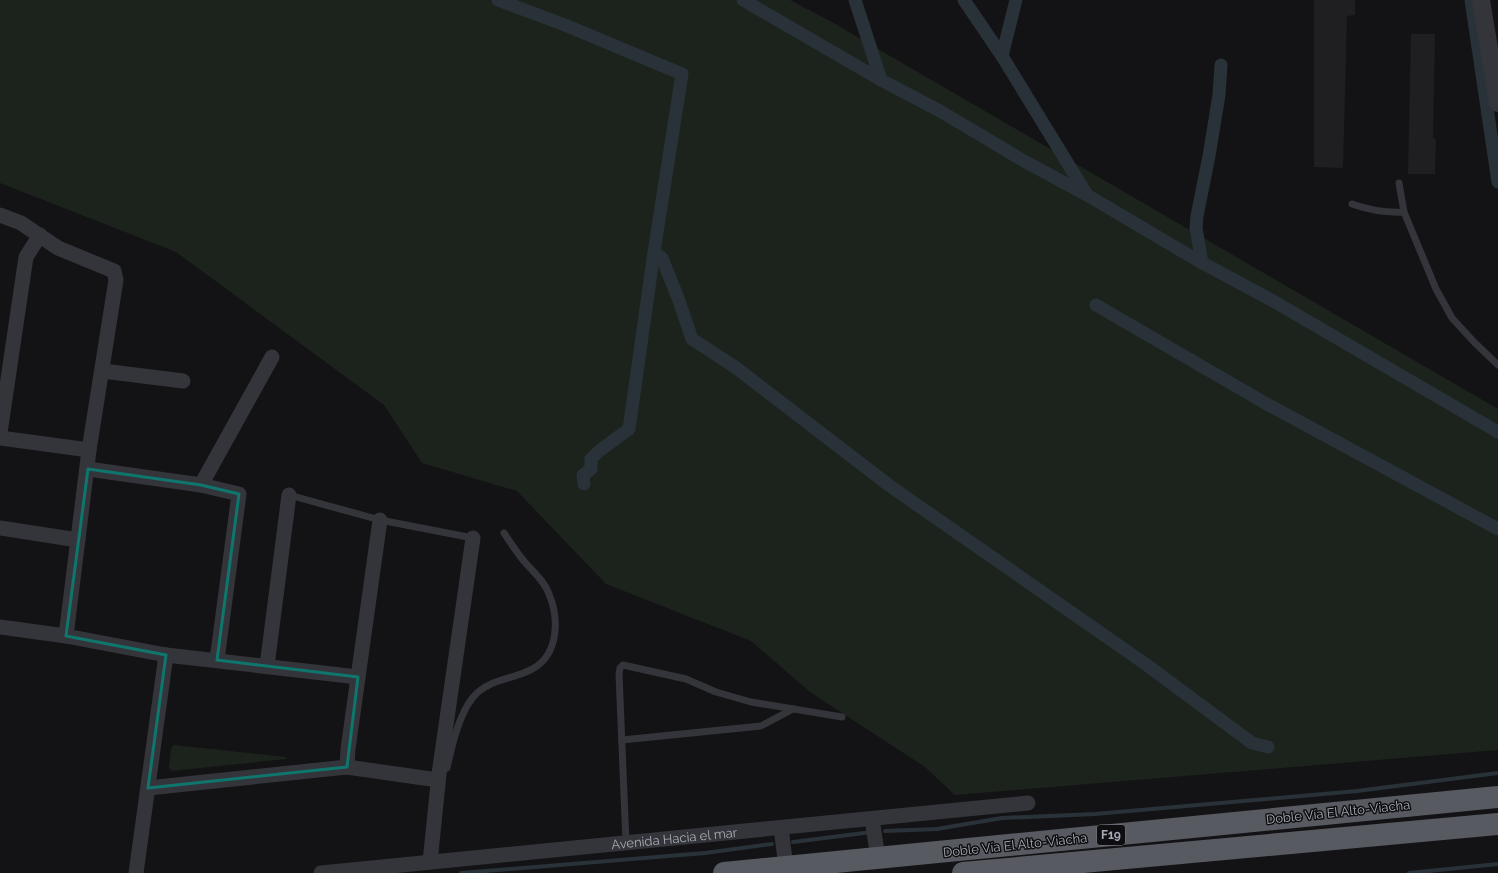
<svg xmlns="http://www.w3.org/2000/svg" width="1498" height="873" font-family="Raleway,sans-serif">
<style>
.built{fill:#1f1f22}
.green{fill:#1b231c}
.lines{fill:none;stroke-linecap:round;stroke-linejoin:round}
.stream{stroke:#293238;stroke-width:4}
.canal{stroke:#293238;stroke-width:13}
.service{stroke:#34353a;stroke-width:7}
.minor{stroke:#34353a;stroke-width:15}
.tertiary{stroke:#34353a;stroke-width:18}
.trunk{stroke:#585a62;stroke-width:22}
.marked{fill:none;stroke:#0f766e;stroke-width:3;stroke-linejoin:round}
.labels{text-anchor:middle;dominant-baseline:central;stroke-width:3;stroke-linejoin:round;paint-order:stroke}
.shield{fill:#0e0e10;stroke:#787b84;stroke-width:1}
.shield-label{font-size:12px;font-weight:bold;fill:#a5aab5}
.street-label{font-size:13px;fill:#a5aab5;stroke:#0e0e10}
</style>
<rect width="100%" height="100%" fill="#131315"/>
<!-- built -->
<g class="built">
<polygon points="1314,0 1355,0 1355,15 1347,16 1343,168 1314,167"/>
<polygon points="1411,34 1435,34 1433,138 1436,139 1435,174 1408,174"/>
</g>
<!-- green -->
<g class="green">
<polygon points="0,0 790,0 830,21 1498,409 1498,750 955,795 925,767 810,692 751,641 606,584 517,491 422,463 384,405 176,252 0,183"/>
<polygon points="174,745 286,757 286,759 172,771 169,768 171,748"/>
</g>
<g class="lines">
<!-- stream -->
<g class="stream">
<polyline points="885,831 937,829 1002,818 1095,814 1357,791 1498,773"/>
<polyline points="793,842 872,832"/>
<polyline points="461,873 705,853 772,844"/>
<polyline points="1409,873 1498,864"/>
</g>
<!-- canal -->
<g class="canal">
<polyline points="498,0 565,25 682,74 654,252 629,429 599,451 591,459 591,469 583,475 584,484"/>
<polyline points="743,0 881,80 940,111 1024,161 1087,195"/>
<polyline points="855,0 881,80"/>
<polyline points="964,0 1002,56"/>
<polyline points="1016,0 1002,56 1087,195 1197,260 1275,302 1498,432"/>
<polyline points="1471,0 1498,182"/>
<polyline points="654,252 662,258 678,298 692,339 735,367 890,486 1144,663 1252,743 1268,747"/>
<polyline points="1202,263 1196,228 1197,216 1209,156 1219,95 1221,65"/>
<polyline points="1096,305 1265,403 1498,529"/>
</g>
<!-- service -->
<g class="service">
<polyline points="1399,183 1404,212 1436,289 1452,318 1474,342 1498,365"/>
<path d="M1352,204C1369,210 1386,213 1404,212"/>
<polyline points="289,495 380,520 473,538"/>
<polyline points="622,740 761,726 793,709"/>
<path d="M447,768C452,745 460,708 478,692C494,678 516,679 534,668C559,653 559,618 549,594C544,580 532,571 523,560C516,551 510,542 504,533"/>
<polyline points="626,843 619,674 620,668 623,665 686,679 716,692 751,702 842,717"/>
</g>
<!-- minor -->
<g class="minor">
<polyline points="0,215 21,223 58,248 114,271 116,280 89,450 66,636"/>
<polyline points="103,371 183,381"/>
<polyline points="0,433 26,257 40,235"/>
<polyline points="0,438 89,450"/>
<polyline points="88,469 201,485 239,494 217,660"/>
<polyline points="201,485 272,357"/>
<polyline points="0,528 78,540"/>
<polyline points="0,627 66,636 166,655 358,677"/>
<polyline points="267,666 289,495"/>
<polyline points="347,767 348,749 380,520"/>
<polyline points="148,788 347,767 438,780"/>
<polyline points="872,819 878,858"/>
<polyline points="781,828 786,867"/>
<polyline points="430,862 439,774 473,538"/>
<polyline points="136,873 166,655"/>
<path id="s1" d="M321,873L1028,803"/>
</g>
<!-- tertiary -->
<polyline class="tertiary" points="1481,0 1498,103"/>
<!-- trunk -->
<g class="trunk">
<polyline points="724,873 1498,797"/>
<polyline points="963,873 1498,824"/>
</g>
</g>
<!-- marked area -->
<path class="marked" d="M88,469L201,485L239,494L217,660L358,677L347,767L148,788L166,655L66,636Z"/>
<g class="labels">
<!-- shield labels -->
<rect class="shield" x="1097" y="825" width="28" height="20" rx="3"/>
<g class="shield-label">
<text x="1111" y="835">F19</text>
</g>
<!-- street labels -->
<g class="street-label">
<text transform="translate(1338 812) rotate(-6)">Doble Vía El Alto-Viacha</text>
<text stroke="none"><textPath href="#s1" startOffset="355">Avenida Hacia el mar</textPath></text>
<text transform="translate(1015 845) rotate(-6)">Doble Vía El Alto-Viacha</text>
</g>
</g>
</svg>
